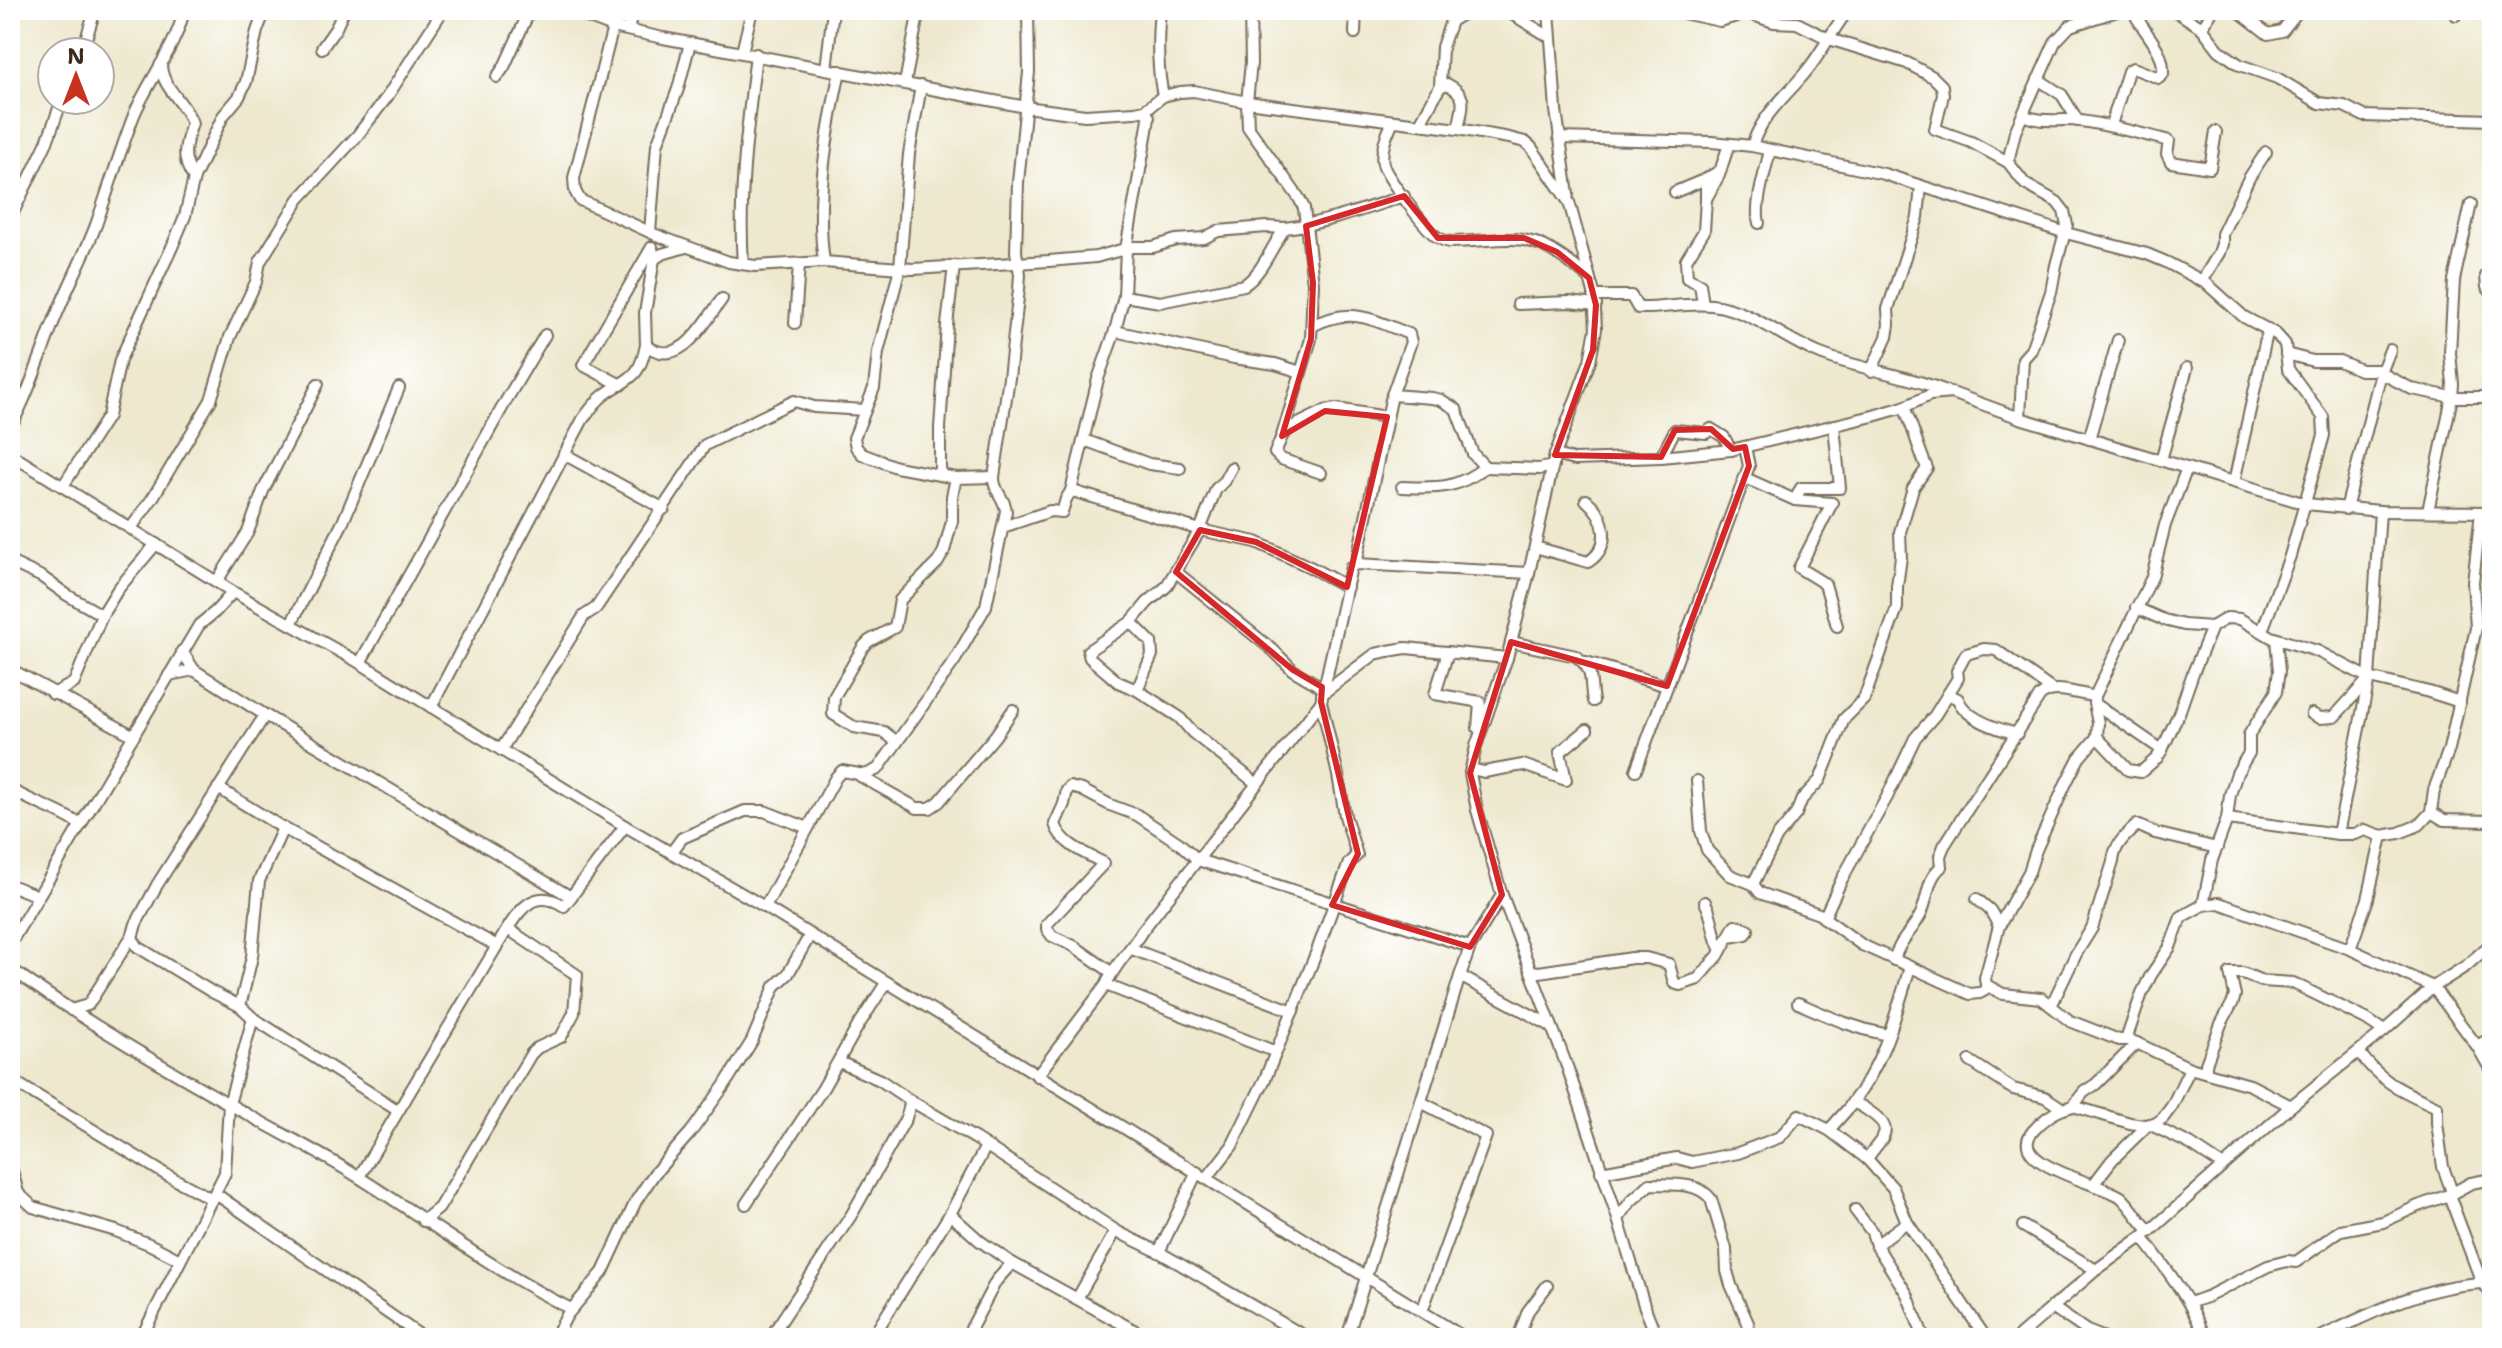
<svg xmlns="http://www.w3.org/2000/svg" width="2502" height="1348" font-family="'Shantell Sans',sans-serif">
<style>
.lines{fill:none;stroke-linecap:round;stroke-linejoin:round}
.minor-casing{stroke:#796c5c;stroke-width:14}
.minor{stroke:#fff;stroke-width:10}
.marked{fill:none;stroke:#d62828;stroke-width:6;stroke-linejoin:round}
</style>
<rect width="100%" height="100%" fill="#fff"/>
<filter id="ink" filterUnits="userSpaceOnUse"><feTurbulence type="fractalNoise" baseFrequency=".0125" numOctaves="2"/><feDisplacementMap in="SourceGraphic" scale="16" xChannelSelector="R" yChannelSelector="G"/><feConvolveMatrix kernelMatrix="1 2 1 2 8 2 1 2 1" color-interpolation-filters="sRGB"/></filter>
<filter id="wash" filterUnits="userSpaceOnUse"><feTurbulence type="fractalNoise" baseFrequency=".006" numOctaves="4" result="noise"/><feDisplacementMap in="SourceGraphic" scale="32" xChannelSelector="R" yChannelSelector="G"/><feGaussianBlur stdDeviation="1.8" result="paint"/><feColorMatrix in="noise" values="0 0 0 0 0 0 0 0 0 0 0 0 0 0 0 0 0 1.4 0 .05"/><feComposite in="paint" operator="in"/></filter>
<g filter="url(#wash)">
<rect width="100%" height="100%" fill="#ede8ce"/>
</g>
<g filter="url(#ink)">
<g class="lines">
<!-- minor casing -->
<g class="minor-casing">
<g id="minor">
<polyline points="569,10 613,27 663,38 1026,107 1085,115 1135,112 1145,110 1163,96 1180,92 1194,91 1247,102 1458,129 1509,138 1525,142 1531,147 1569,202 1594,293 1596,329 1590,361 1555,455 1529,573 1507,658 1476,746 1470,773 1477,810 1502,895 1568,1069 1618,1219 1644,1305 1657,1338"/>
<path d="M1160,10C1157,40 1157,67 1163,96"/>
<polyline points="1250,10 1251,63 1247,102 1248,127 1299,198 1304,208 1313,283 1311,339 1282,436"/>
<polyline points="1505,10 1550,37"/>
<polyline points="1549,10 1556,110 1568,195"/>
<polyline points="1669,10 1720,21 1746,13"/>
<polyline points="1737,10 1774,22 1797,23 1829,39 1907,63 1933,77 1942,86 1943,95 1935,129 1971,142 2008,162 2025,184 2057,202 2064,211 2067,225 2056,265 2051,292 2031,350 2023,359 2020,418"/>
<polyline points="2174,10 2202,28 2219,50 2240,65 2277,78 2319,103 2344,106 2364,116 2492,120"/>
<polyline points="2237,10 2268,34 2282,31 2299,10"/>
<polyline points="2451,10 2456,15"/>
<polyline points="1451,21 1470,10"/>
<polyline points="613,27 574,178 575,191 580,200 656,235 729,262 755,266 824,262 913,269 1049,261 1096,257 1132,247 1153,247 1176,240 1204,238 1218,231 1266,227 1285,228"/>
<polyline points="2202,28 2213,10"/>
<polyline points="628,30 633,10"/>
<polyline points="1355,33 1356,10"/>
<polyline points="322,48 336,28 344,10"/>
<polyline points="82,52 95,10"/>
<polyline points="742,52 752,10"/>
<path d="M161,64C161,88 185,101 192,123C185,145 180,158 194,178"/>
<polyline points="826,69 833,10"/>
<polyline points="497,77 504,67 530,10"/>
<polyline points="2038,79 2062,95 2078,121"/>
<polyline points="905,83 919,10"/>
<polyline points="921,86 909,154 900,268 878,352 874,388 854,438 856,447 862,454 896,467 956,478"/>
<path d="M1440,87L1447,84C1470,96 1462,108 1458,129"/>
<path d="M2023,115C2042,124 2061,118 2080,121C2110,125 2139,133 2169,141L2167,154L2171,162L2210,168L2216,132"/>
<path d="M1393,121C1387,134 1380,150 1383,164C1386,177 1426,229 1437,237C1440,239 1445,241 1449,242C1522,240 1529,227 1589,278"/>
<polyline points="1420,123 1440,87 1442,47 1451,21 1447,10"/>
<path d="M2111,125L2128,71L2133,68L2159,78L2163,74C2165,48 2142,32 2133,10"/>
<path d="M1559,138L1712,142L1752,146C1762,112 1792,92 1812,64C1825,46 1835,27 1848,10"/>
<polyline points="1752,146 1884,174 2066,233 2147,254 2166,262 2206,283 2244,317 2276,334 2285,344 2288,369 2323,417 2324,435 2290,556 2262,631"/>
<polyline points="2008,162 2015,132 2055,42 2070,26 2120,10"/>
<polyline points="1721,170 1706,179 1706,199 1719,175 1729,144"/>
<polyline points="1675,192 1706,179"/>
<polyline points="10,219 47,142 62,100"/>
<path d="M1759,223C1754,204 1766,170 1770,150"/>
<polyline points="650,232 657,145 678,89 690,43"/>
<polyline points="654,259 662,254 686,247"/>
<path d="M824,262C815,199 827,132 840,71"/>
<path d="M743,264C738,193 748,124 756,54"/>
<polyline points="2486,276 2487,287 2492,293"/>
<polyline points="2202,281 2219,253 2222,244 2222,234 2249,178 2266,152"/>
<polyline points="1124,296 1126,249 1148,125 1149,117 1145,110"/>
<path d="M1594,296H1631L1638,308C1663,309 1687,302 1712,305C1753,310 1785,341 1823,355C1863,370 1907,375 1946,391"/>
<polyline points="1518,304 1569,302 1596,305"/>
<polyline points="1703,304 1700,284 1687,278 1686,260 1704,231 1706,199"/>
<polyline points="795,323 799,264"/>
<path d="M1312,326C1351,306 1371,319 1409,334L1411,342L1392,395L1356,564"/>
<polyline points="1115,331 1234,358 1275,364 1301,372"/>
<polyline points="646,345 645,313 654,259 652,248"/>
<polyline points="2286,354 2313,361 2339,361 2361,370 2382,370"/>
<polyline points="1871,371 1887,337 1889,325 1888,309 1918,217 1921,186"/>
<polyline points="2381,373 2412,389 2452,397 2453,384 2450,353 2454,280 2471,204"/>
<polyline points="621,385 583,365 652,247"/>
<path d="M1392,395L1432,398L1441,400L1456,409L1473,454L1485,467C1456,490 1437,488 1402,487"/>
<path d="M10,428C28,395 39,360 52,326C65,292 83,259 96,225C109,188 120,151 134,115C149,79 176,48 184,10"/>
<polyline points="2089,439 2118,340"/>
<polyline points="1084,440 1149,464 1180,468"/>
<polyline points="10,454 233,592 360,663 625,826 765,907 1465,1338"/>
<polyline points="564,454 664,509"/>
<polyline points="1555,455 1574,460 1661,457 1731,450 1873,416 1904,407 1930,395 1952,393 2020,418 2306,504 2380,511 2492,512"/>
<polyline points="1661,457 1675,430 1706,433 1711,429 1724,437 1731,450"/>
<polyline points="2161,460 2187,368"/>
<polyline points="1485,467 1539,469 1553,466"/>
<polyline points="1231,468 1224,481 1216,489 1200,530 1166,587 1148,602 1131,622 1088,651 1090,658 1118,682 1137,690 1179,717 1192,732 1257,784"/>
<polyline points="1321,473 1281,459 1275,453 1282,436 1288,429 1325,411 1336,409 1387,417"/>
<polyline points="940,475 940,428 947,325 954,266"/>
<polyline points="1745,478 1795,500 1832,503 1799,568 1825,584 1837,626"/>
<polyline points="2234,482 2268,329"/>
<polyline points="63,486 108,416 120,360 172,247 185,216 194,178 223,116 239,97 246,82 257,31 265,10"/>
<path d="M1071,491L1098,379L1115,331L1124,296L1160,302L1244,285C1261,275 1272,246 1285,228C1327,223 1364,209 1404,196"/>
<polyline points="1795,500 1801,488 1840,488 1834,425"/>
<polyline points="2346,509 2381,373 2390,350"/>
<polyline points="2428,511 2452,397 2492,397"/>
<polyline points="1003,527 1050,511 1062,512 1066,499 1071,491 1076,492 1200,530 1256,542 1310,567 1347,587"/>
<polyline points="131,528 152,499 211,400 230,337 256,282 260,262 299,199 357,136 387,97 443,10"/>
<path d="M1535,547L1588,562C1612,547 1607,517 1586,500"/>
<polyline points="10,562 42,577 67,595 102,615"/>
<polyline points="1176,572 1274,651 1293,670 1323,688"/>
<polyline points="217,581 248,532 263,491 318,384"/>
<polyline points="2136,608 2164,620 2184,625 2212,627 2227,618 2240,619 2271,637 2317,651 2369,678 2429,692 2460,702"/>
<polyline points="1131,622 1151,642 1152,655 1137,690"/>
<polyline points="291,624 343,522 399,388"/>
<path d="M1511,642L1576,656C1595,670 1589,680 1593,701"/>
<polyline points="1448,652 1435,694 1480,702 1478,728"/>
<polyline points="1586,662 1667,686"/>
<polyline points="360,663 507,399 545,335"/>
<polyline points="10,669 134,736"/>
<polyline points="169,675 194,670"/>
<polyline points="53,694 74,683 102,615 118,589 156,544"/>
<polyline points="1322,694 1375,654 1388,651 1406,648 1507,658"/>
<polyline points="2095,696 2094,703 2098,723 2097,737 2079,758 2066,783 2036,850 2029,872 1999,926 1985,978 1986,985 2003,994 2041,998 2070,1021 2119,1040 2130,1040 2190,1068 2250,1085 2291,1106"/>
<polyline points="2094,703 2162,750 2157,758 2141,772 2128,770 2097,737"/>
<path d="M431,707L583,419C589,411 596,401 604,395C630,376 639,380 646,345C680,371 704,323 722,299"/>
<polyline points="2312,714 2320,718 2334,717 2368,680"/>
<polyline points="265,715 571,897"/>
<path d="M2017,734C1998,729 1965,719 1958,699L1948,694L1958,678L1957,671L1966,654L1984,649L1996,650L2051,689"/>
<polyline points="897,742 884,732 854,727 833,714 834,697 863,647 869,641 895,627 900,600 938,562 944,551 952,521 952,496 956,478 994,477"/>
<polyline points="501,750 584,616 596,608 705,445 794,401 814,407 865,410"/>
<polyline points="2162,750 2179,713 2193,673 2212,627"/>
<polyline points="1471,769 1484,772 1523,765 1566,780 1560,752 1587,730"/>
<polyline points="1636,770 1749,466 1745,447"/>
<polyline points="860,776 917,808 930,808 939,802 995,736 1013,710"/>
<polyline points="1697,781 1701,831 1707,850 1730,875 1753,884 1760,893 1819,914 1862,945 1970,994 1980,993 1989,988"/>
<path d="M218,788L283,828L497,946C513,921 529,883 564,906L625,826"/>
<path d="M10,789C33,803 59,810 81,825"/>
<polyline points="2431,812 2444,820 2492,821"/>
<polyline points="2227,819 2338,834 2355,834 2365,830 2382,836 2399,833 2419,825 2431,812 2434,790 2449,749 2476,628 2473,582 2481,512"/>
<polyline points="2338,834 2369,678 2380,511"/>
<polyline points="671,853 682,838 745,811 764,811 808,828"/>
<path d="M1753,884L1777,837L1796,814L1802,799L1820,780L1844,719L1864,699L1897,608V586L1901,557L1900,532L1913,488L1927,468C1918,448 1913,427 1904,407"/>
<polyline points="10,885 38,896"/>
<polyline points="1977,899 1990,910 1999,926"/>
<path d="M1705,902C1714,917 1712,936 1721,950"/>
<polyline points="2203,905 2212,860 2227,819 2230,795 2237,773 2249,753 2249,735 2276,692 2279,671 2276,639"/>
<path d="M765,907L836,777L842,771L865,775L878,769L955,660L986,606L1006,511C1005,498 993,491 994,477L1009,378L1019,289L1020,274L1016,252L1018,182L1029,72L1028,10"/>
<polyline points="1824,918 1842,879 1887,797 1915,738 1935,715 1948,694"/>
<polyline points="10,944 199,625 216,611 233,592"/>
<polyline points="1132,949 1293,1011"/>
<polyline points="2350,949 2368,899 2382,836"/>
<path d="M1894,960C1900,939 1912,932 1921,914C1928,899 1927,878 1941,867L1940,856L1944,846L2040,696C2055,683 2077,695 2095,696L2152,577L2165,525L2187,468"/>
<path d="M10,968C82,1020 160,1065 238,1109C278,1132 321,1153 360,1178C430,1222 497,1272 571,1309"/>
<polyline points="1532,971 1539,972 1632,958 1646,958 1669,964 1674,983 1680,985 1698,979 1718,956 1735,925 1748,930 1746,934 1729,937"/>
<path d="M1111,972L1074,946L1052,936L1047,929V924L1104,863C1086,854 1061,844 1055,824L1064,804L1067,790L1070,787L1082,790L1110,805L1137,815L1179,843L1198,860L1470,947"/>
<polyline points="1460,976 1551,1026"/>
<polyline points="1106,985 1276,1052"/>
<path d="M1798,1003C1830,1017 1853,1028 1888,1035"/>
<polyline points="240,1006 252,957 259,881 283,828"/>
<path d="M2051,1006L2077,952L2092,928L2113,862C2114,845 2125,836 2137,825L2155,833L2217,848"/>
<polyline points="71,1010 88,1005 132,936"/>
<polyline points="253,1018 397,1110"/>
<polyline points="2126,1040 2142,993 2151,975 2170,947 2181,917 2203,905 2219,903 2350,949 2433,987 2477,1046 2492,1072"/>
<polyline points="2477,1046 2492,1037"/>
<path d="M2359,1052C2381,1083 2403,1091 2437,1107V1123L2443,1167L2452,1192"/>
<polyline points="1970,1061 2013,1089 2045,1097 2063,1109 2073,1106 2130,1123 2143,1125 2155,1124 2163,1118 2172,1106 2190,1068"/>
<polyline points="839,1062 880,1080 911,1101 976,1139 1118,1232"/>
<polyline points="2206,1072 2206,1064 2221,1024 2233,1002 2235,995 2230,973 2243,973 2262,981 2293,983 2366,1019 2384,1031"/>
<path d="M1037,1076L1106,985C1114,965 1131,950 1142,931L1321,702"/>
<polyline points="10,1079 165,1174 212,1199"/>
<polyline points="1421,1102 1486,1136 1422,1311"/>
<path d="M1851,1104C1883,1066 1896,1014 1910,967"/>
<polyline points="2073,1106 2084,1092 2096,1084 2137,1043"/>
<path d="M2063,1109C2052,1113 2041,1122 2033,1131C2004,1165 2104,1184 2121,1197C2132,1207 2139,1221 2150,1231"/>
<path d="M1829,1130L1853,1103C1860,1104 1864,1108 1870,1112C1898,1131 1880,1138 1867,1159L1893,1188L1907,1222L1986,1338"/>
<polyline points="10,1163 18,1193 33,1207 116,1231 149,1244 180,1260"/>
<polyline points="1601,1172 1677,1158 1692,1162 1738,1153 1780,1137 1799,1115 1829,1130 1867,1159"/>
<polyline points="359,1177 497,946"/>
<polyline points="1207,1178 1232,1146 1265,1079 1317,951 1349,863 1357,855 1345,816 1338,775 1321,702 1351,567 1356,564 1529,573"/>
<polyline points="2492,1179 2471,1183 2449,1195 2482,1283 2492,1292"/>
<polyline points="2093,1185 2112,1160 2149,1124 2190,1144 2222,1165"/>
<polyline points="216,1194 418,1334 428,1338"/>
<polyline points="746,1204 823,1088 858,1026 886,983"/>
<polyline points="1855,1210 1872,1232 1876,1245 1907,1294 1924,1338"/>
<polyline points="950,1214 980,1241 1012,1263"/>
<path d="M1618,1219L1631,1201L1650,1184C1671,1185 1697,1181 1711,1199L1726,1249L1727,1271L1731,1285L1748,1323L1751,1338"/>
<polyline points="423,1221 439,1208 531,1054 537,1048 561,1037 574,1013 577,975 508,929"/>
<polyline points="2023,1226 2096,1270"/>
<path d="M2142,1237C2166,1268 2191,1300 2205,1338"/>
<polyline points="1876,1245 1907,1222"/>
<polyline points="1159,1252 1197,1172"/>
<polyline points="1078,1297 1114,1234 1118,1232 1159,1252 1308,1338"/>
<polyline points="2189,1303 2209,1296 2268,1266 2287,1261 2296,1262 2341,1230 2383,1222 2418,1206 2449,1195"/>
<polyline points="2052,1307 2087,1331 2105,1338"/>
<polyline points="141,1338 225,1173 229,1104 253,1018 240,1006 212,992 138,947 132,938 136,924 157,885 265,715 194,670 182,651"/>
<polyline points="555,1338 567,1315 603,1272 636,1201 654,1174 691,1132 724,1086 752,1041 775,986 788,974 810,935"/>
<polyline points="770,1338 852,1214 906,1118 911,1101"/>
<polyline points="872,1338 950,1214 986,1146"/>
<polyline points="966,1338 996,1281 1012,1263 1148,1338"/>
<polyline points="1347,1338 1460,976 1470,947 1502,895"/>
<polyline points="1518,1338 1528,1311 1547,1286"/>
<polyline points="1796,1338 1801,1335"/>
<polyline points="2017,1338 2096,1270 2150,1231 2291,1106 2384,1031 2433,987 2466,966 2492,943"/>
<path d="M2319,1338C2371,1313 2423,1286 2482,1283"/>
</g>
</g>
<!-- minor -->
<use href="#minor" class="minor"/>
</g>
</g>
<!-- marked area -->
<path class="marked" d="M1404,196L1438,238H1524L1557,252L1589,278L1596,305L1593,350L1555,455L1661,457L1675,430L1711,429L1733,449L1745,447L1749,466L1667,686L1511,642L1470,773L1502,895L1470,947L1332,905L1358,854L1321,702L1322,687L1293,670L1176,572L1200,530L1256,542L1347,587L1387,417L1325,411L1282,436L1311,339L1313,283L1306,226Z"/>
<!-- margin -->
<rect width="2502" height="1348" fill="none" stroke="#fff" stroke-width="40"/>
<!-- north arrow -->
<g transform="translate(76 76)"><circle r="38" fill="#ffffff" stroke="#b1aaa5" stroke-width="2"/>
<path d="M0-6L14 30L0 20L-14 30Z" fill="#c8321e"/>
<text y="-12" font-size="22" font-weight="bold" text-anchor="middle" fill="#3b2a1e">N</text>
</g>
</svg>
